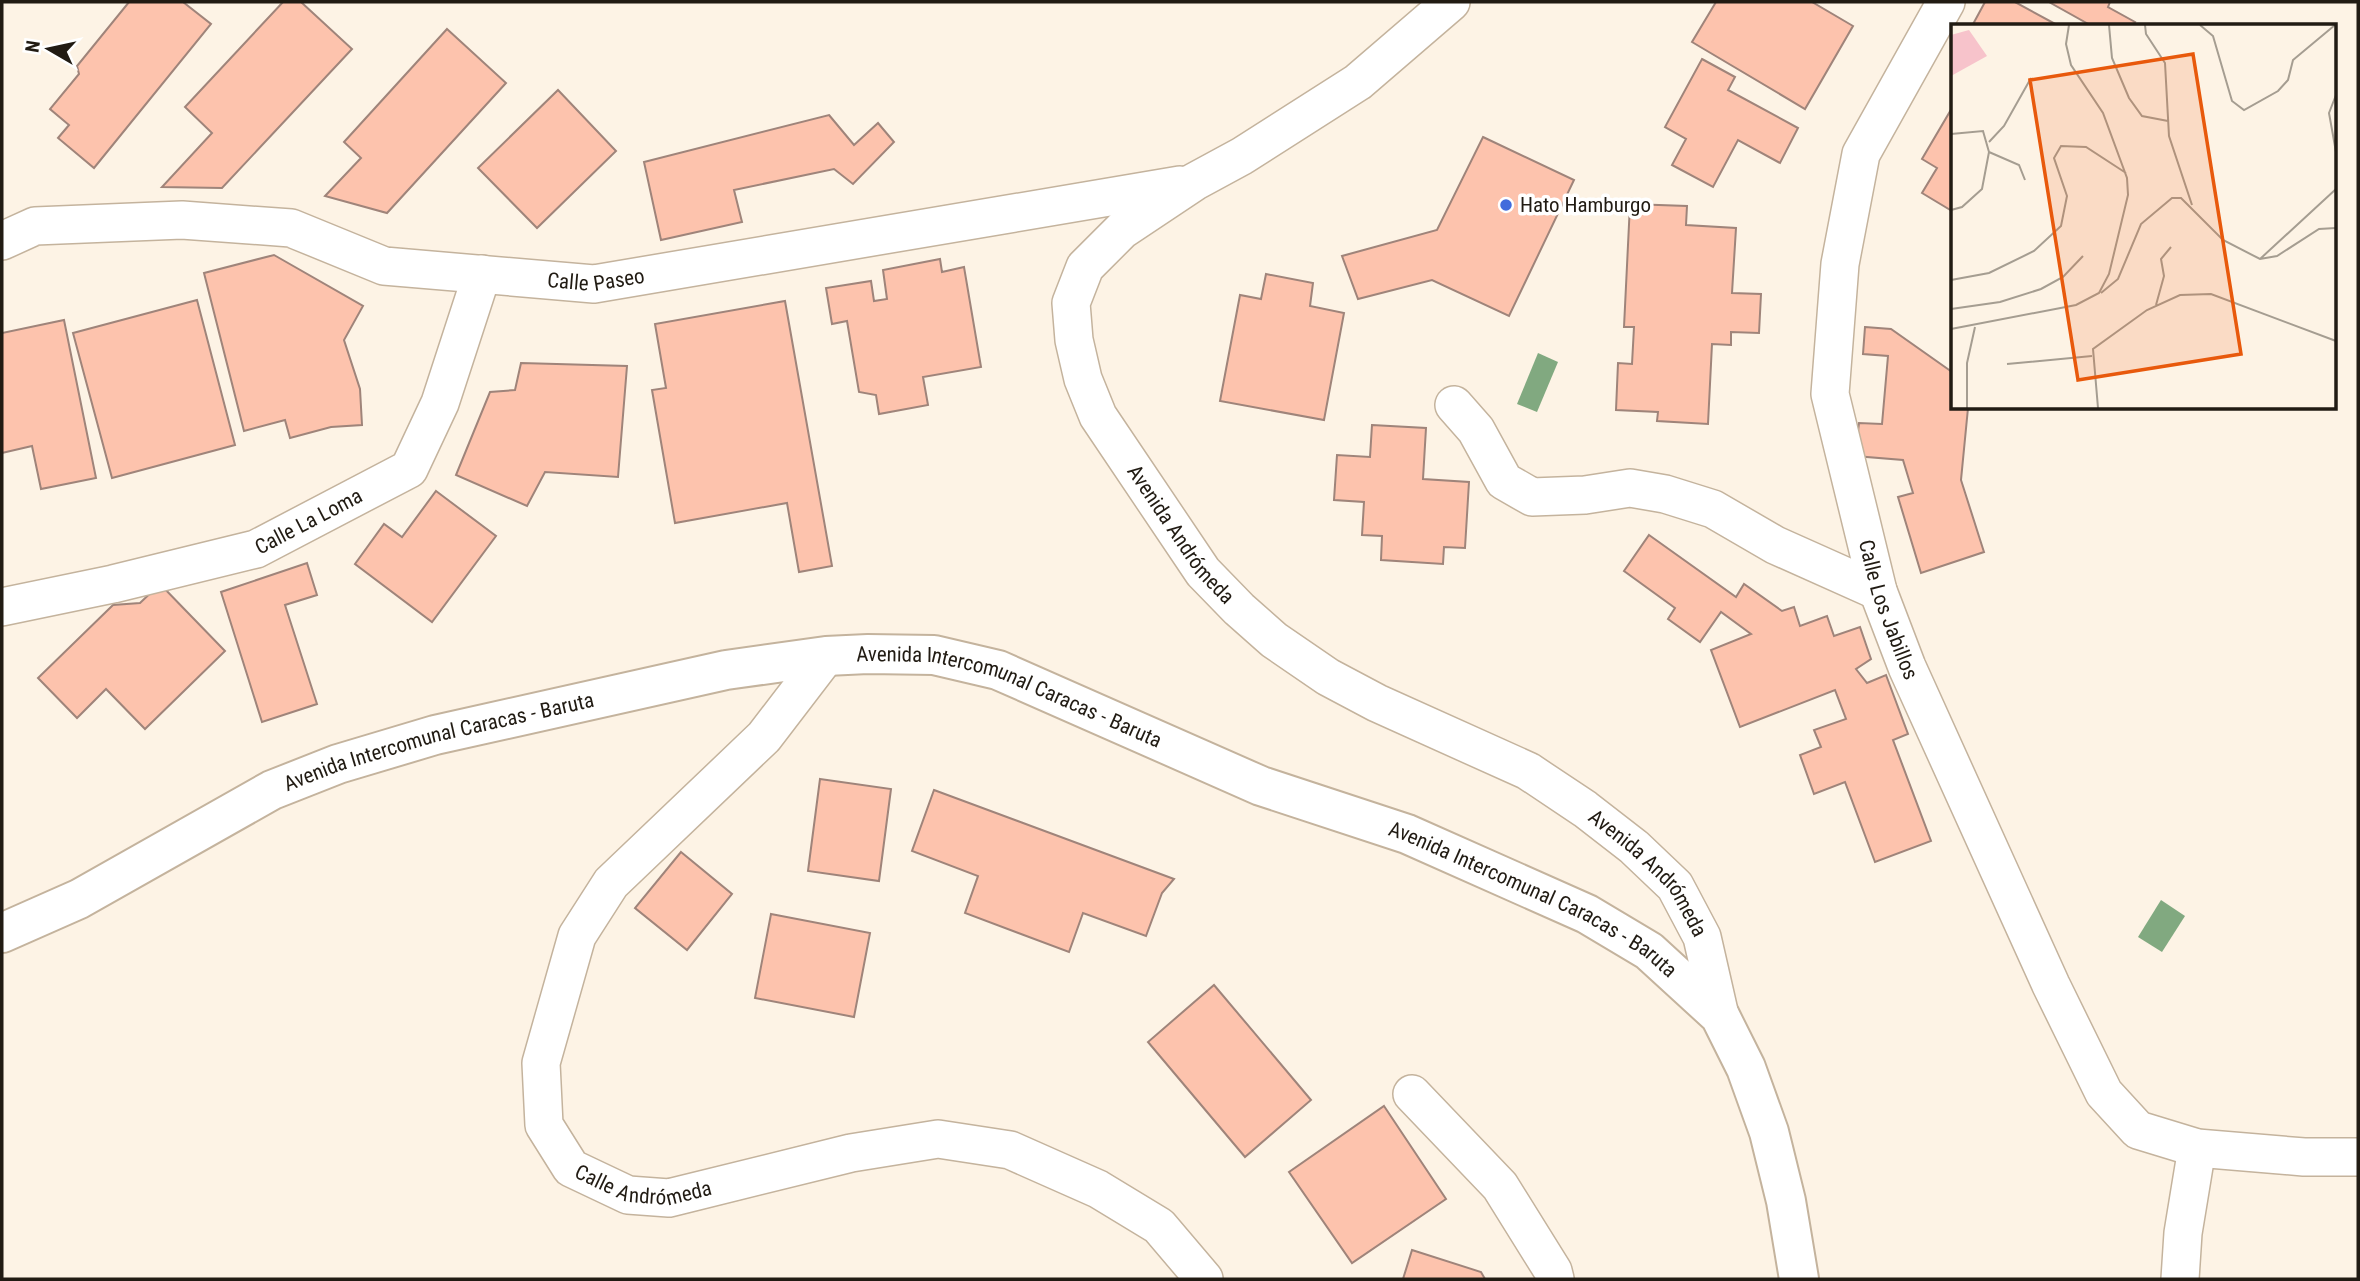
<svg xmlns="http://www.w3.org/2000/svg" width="2360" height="1281" font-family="'Roboto Condensed',sans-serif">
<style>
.water{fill:#81a980}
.building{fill:#fdc3ad;stroke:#9f847a;stroke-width:2}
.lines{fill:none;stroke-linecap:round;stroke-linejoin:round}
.minor-casing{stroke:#c4b39d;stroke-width:40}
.tertiary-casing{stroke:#c4b39d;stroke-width:42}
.minor{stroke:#fff;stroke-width:37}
.tertiary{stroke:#fff;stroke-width:38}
.poi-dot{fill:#426bdc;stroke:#fff;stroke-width:2.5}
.labels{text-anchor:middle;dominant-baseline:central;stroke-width:7;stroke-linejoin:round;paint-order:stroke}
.poi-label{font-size:21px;fill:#211b13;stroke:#fff;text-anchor:start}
.street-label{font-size:21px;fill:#211b13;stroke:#fff}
.inset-road{fill:none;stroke:#a59d91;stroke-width:2}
.view{fill:#e8590c;fill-opacity:0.15;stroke:#e8590c;stroke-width:3.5}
.inset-edge{fill:none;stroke:#211b13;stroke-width:3.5}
</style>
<rect width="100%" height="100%" fill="#fdf3e5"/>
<!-- water -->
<g class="water">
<polygon points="1538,353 1558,362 1537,412 1517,404"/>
<polygon points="2161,900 2185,916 2162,952 2138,937"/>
</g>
<!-- building -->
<g class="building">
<polygon points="129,2 183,2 211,24 94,168 58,138 69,125 50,109 79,74 77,66"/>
<polygon points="283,2 301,2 352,49 222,188 162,187 212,133 185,107"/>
<polygon points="1716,2 1812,2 1853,26 1805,109 1692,42"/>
<polygon points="1985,2 2015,2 2059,26 1972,26"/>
<polygon points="2049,2 2110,2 2108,7 2135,22 2132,26 2092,26"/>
<polygon points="447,29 506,83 387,213 325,196 361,158 344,142"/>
<polygon points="1702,59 1735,77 1728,90 1798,128 1780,163 1738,140 1713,187 1672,165 1686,139 1665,127"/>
<polygon points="558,90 616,151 537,228 478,168"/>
<polygon points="1952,108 1952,211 1922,193 1937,168 1922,159"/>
<polygon points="829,115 854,145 878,123 894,142 853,184 834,169 734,190 742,222 661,240 644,162"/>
<polygon points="1483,137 1574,180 1509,316 1432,280 1358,299 1342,256 1437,230"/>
<polygon points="1630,204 1687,206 1686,225 1736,228 1732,293 1761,294 1759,333 1731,332 1731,345 1712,344 1708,424 1657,421 1658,412 1616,410 1618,363 1632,364 1634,327 1624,327"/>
<polygon points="274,255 363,306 344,340 360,389 362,425 331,427 290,438 285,420 244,431 204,273"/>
<polygon points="940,259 942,272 964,267 981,367 923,377 928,405 879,414 876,395 859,392 847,321 832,324 826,288 871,281 874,301 887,299 883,270"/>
<polygon points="1266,274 1313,283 1310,306 1344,313 1324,420 1220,401 1240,295 1261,299"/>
<polygon points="197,300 235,445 112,478 73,333"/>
<polygon points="785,301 832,566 799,572 787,503 675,523 652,390 666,388 655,324"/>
<polygon points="64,320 96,478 41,489 32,446 2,453 2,333"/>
<polygon points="1865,327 1891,329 1952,372 1952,408 1968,408 1961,480 1984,552 1921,573 1898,497 1913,493 1903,460 1855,456 1859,423 1882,424 1888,356 1863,354"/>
<polygon points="521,363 627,366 618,477 545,472 527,506 456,475 490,392 515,390"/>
<polygon points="1372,425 1426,428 1423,479 1469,482 1465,548 1444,547 1443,564 1381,560 1382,536 1362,535 1364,502 1334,500 1337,455 1370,457"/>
<polygon points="436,491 496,536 432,622 355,564 384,524 402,537"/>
<polygon points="1649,535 1736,597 1744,584 1782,611 1794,607 1800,626 1827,616 1834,636 1860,627 1871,659 1856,669 1867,683 1886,675 1908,734 1893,740 1931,841 1875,862 1845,782 1814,794 1800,755 1821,747 1814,730 1846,719 1835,690 1740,727 1711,650 1751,634 1721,612 1700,642 1668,619 1675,608 1624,571"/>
<polygon points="307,563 317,595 285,605 317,704 262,722 221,592"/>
<polygon points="160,584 225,651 145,729 106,689 77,718 38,678 113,605 140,603"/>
<polygon points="820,779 891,789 879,881 808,871"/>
<polygon points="934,790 1174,879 1162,893 1146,936 1083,913 1069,952 965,913 978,876 912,851"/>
<polygon points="681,852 732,894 687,950 635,908"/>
<polygon points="771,914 870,933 854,1017 755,998"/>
<polygon points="1214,985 1311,1100 1245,1157 1148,1042"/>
<polygon points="1384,1106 1446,1199 1352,1263 1289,1172"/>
<polygon points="1412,1250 1481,1272 1485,1279 1403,1279"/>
</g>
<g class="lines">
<!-- minor casing -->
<g class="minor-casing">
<g id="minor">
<path id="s1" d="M1451,2L1358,82L1242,156L1194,182L1122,230L1085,267L1071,303L1074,340L1083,379L1098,416L1203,572L1239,609L1274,640L1328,677L1377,703L1528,771L1585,809L1634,847L1675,886L1702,937L1720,1016"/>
<path id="s2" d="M1946,2L1861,154L1840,264L1830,394L1878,591L1907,667L2051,985L2104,1093L2138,1130L2197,1148L2304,1157H2358"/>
<path id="s3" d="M2,241L35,226L182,220L291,228L384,266L594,284L1180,185"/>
<polyline points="1454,405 1476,430 1504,481 1532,497 1585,495 1630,488 1665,494 1713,509 1775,545 1878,591"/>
<path id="s4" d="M2,607L113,584L256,549L409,469L440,403L482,274"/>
<path id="s5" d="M826,656L764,737L611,883L577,936L541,1063L544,1125L571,1168L628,1195L669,1198L851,1153L938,1139L1010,1150L1098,1189L1159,1226L1204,1279"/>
<polyline points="1412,1094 1500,1186 1553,1271 1555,1279"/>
<polyline points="2180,1279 2183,1233 2197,1148"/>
</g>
</g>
<!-- tertiary casing -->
<g class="tertiary-casing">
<g id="tertiary">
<path id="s6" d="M2,933L79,899L272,790L338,764L435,735L726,670L826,656L868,654L934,655L998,670L1261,786L1407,834L1587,914L1649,951L1720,1016L1746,1068L1769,1132L1786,1201L1799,1279"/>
</g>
</g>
<!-- minor -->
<use href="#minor" class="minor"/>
<!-- tertiary -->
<use href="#tertiary" class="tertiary"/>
</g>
<!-- markers -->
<circle class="poi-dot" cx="1506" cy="205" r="7"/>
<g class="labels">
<!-- poi labels -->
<g class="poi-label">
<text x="1520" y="205">Hato Hamburgo</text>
</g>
<!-- street labels -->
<g class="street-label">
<text stroke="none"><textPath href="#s3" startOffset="606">Calle Paseo</textPath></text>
<text stroke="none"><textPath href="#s4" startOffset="320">Calle La Loma</textPath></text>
<text stroke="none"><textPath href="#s1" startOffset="754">Avenida Andrómeda</textPath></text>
<text stroke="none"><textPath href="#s2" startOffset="640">Calle Los Jabillos</textPath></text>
<text stroke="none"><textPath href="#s6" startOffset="1068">Avenida Intercomunal Caracas - Baruta</textPath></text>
<text stroke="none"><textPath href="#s6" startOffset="480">Avenida Intercomunal Caracas - Baruta</textPath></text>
<text stroke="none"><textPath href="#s1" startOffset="1342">Avenida Andrómeda</textPath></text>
<text stroke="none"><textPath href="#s6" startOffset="1634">Avenida Intercomunal Caracas - Baruta</textPath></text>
<text stroke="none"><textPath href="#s5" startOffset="698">Calle Andrómeda</textPath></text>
</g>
</g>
<!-- overview -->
<g transform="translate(1951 24)">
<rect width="385" height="385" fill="#fdf3e5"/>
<path d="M18,6L36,32L0,52V11Z" fill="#f7c3cb"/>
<path class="inset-road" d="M158,1L161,34L178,74L191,92L217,97M194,1L195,10L214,39L218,112L241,181M249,1L262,12L281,77L293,86L327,67L337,56L342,36L384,1M385,71L378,89L385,128M0,110L32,107L38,128L31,165L11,183L0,186M38,118L53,102L80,54M38,128L68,141L74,156M309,235L385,165M0,256L38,249L83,227L110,202L116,172L103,134L110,122L135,123L175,149M150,269L167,255L190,200L221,174H230L272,216L309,235L326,232L368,205L385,204M205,281L213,252L210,235L220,223M0,285L49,278L90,265L112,253L132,232M0,305L125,281L148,269L158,250L177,171L176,154L152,89L120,41L115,20L118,1M56,340L141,332M16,384V339L24,303M147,384L142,325L196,286L229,271L260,270L385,317"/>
<path class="view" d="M242,30L290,330L127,356L79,56Z"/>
<rect width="385" height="385" class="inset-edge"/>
</g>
<!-- border -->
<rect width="2360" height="1281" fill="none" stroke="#211b13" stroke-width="7"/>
<!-- north arrow -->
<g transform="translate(49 49) rotate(279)" stroke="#ffffff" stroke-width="5" paint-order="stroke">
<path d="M0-5L12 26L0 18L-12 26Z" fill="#211b13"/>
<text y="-10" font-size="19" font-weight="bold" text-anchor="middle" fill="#211b13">N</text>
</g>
</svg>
